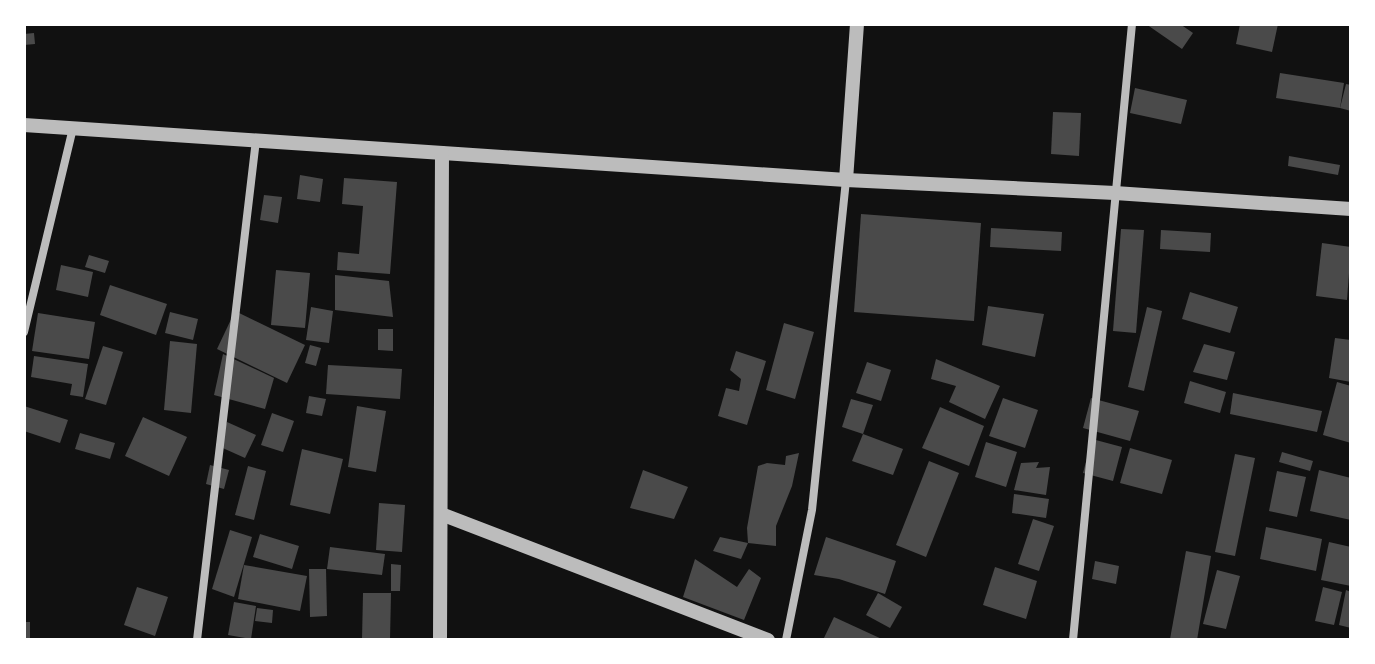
<svg xmlns="http://www.w3.org/2000/svg" width="1375" height="664" font-family="'Alegreya Sans',sans-serif">
<style>
.building{fill:#4a4a4a}
.lines{fill:none;stroke-linecap:round;stroke-linejoin:round}
.minor{stroke:#bcbcbc;stroke-width:8}
.tertiary{stroke:#bcbcbc;stroke-width:14}
</style>
<rect width="100%" height="100%" fill="#111"/>
<!-- building -->
<g class="building">
<polygon points="1146,24 1180,24 1193,33 1182,49"/>
<polygon points="1240,24 1278,24 1272,52 1236,44"/>
<polygon points="34,33 35,44 24,45 24,34"/>
<polygon points="1280,73 1344,83 1340,108 1276,98"/>
<polygon points="1346,84 1351,85 1351,111 1340,108"/>
<polygon points="1135,88 1187,100 1181,124 1130,113"/>
<polygon points="1053,112 1081,113 1079,156 1051,154"/>
<polygon points="1289,156 1340,165 1338,175 1288,166"/>
<polygon points="300,175 323,179 320,202 297,199"/>
<polygon points="344,178 397,182 390,274 337,270 338,252 359,254 363,206 342,204"/>
<polygon points="264,195 282,197 278,223 260,220"/>
<polygon points="861,214 981,223 974,321 854,312"/>
<polygon points="991,228 1062,232 1061,251 990,247"/>
<polygon points="1121,229 1144,230 1136,333 1113,331"/>
<polygon points="1161,230 1211,233 1210,252 1160,249"/>
<polygon points="1322,243 1351,247 1347,300 1316,296"/>
<polygon points="89,255 109,261 105,273 85,267"/>
<polygon points="61,265 93,272 88,297 56,290"/>
<polygon points="276,270 310,273 305,328 271,325"/>
<polygon points="335,275 389,281 393,317 335,310"/>
<polygon points="110,285 167,304 156,335 100,315"/>
<polygon points="1190,292 1238,307 1230,333 1182,319"/>
<polygon points="988,306 1044,314 1035,357 982,345"/>
<polygon points="311,307 333,311 329,343 306,340"/>
<polygon points="1147,307 1162,311 1144,391 1128,387"/>
<polygon points="235,311 305,345 287,383 217,349"/>
<polygon points="170,312 198,319 193,340 165,333"/>
<polygon points="38,313 95,322 89,359 32,351"/>
<polygon points="784,323 814,332 795,399 766,390"/>
<polygon points="378,329 393,329 393,351 378,350"/>
<polygon points="1335,338 1351,340 1351,382 1329,378"/>
<polygon points="170,341 197,344 191,413 164,410"/>
<polygon points="1204,344 1235,352 1227,380 1193,372"/>
<polygon points="310,345 321,348 316,366 305,363"/>
<polygon points="103,346 123,352 106,405 85,399"/>
<polygon points="736,351 766,361 747,425 718,416 726,388 739,391 741,379 730,370"/>
<polygon points="223,354 274,378 265,409 214,395"/>
<polygon points="34,356 88,364 83,397 70,395 72,384 31,377"/>
<polygon points="936,359 1000,386 985,419 949,402 956,386 931,379"/>
<polygon points="867,362 891,370 881,401 856,393"/>
<polygon points="328,365 402,369 400,399 326,394"/>
<polygon points="1190,381 1226,392 1220,413 1184,403"/>
<polygon points="1337,382 1351,386 1351,443 1323,435"/>
<polygon points="1233,393 1322,411 1317,432 1230,414"/>
<polygon points="309,396 326,399 322,416 306,413"/>
<polygon points="1003,398 1038,410 1025,448 989,436"/>
<polygon points="1091,398 1139,411 1130,441 1083,428"/>
<polygon points="851,399 873,405 863,434 842,427"/>
<polygon points="24,406 68,420 60,443 24,431"/>
<polygon points="357,406 386,411 376,472 348,467"/>
<polygon points="940,407 984,426 969,466 922,448"/>
<polygon points="272,413 294,421 283,452 261,445"/>
<polygon points="143,417 187,437 169,476 125,456"/>
<polygon points="227,422 256,435 245,458 216,445"/>
<polygon points="80,433 115,443 110,459 75,449"/>
<polygon points="863,434 903,449 893,475 852,461"/>
<polygon points="1092,439 1122,447 1113,481 1083,473"/>
<polygon points="986,442 1017,452 1006,487 975,477"/>
<polygon points="1130,448 1172,460 1162,494 1120,483"/>
<polygon points="302,449 343,459 330,514 290,505"/>
<polygon points="1282,452 1313,461 1310,471 1279,462"/>
<polygon points="799,453 792,486 776,526 776,546 748,543 741,559 713,551 720,537 748,543 747,528 758,466 767,463 785,465 786,456"/>
<polygon points="1235,454 1255,458 1235,556 1215,552"/>
<polygon points="929,461 959,473 926,557 896,545"/>
<polygon points="1039,462 1036,468 1050,467 1046,495 1014,490 1021,463"/>
<polygon points="210,465 229,470 224,489 206,484"/>
<polygon points="248,466 266,471 254,520 235,515"/>
<polygon points="643,470 688,487 674,519 630,508"/>
<polygon points="1319,470 1351,478 1351,520 1310,511"/>
<polygon points="1277,471 1306,477 1297,517 1269,511"/>
<polygon points="1014,494 1049,499 1046,518 1012,513"/>
<polygon points="379,503 405,505 402,552 376,550"/>
<polygon points="1033,519 1054,526 1039,571 1018,564"/>
<polygon points="1266,527 1322,539 1316,571 1260,559"/>
<polygon points="230,530 252,537 234,597 212,589"/>
<polygon points="260,534 299,546 292,569 253,557"/>
<polygon points="826,537 896,561 885,594 839,579 814,575"/>
<polygon points="1329,542 1351,547 1351,586 1321,580"/>
<polygon points="330,547 385,554 382,575 327,569"/>
<polygon points="1186,551 1211,556 1197,640 1174,640 1170,639"/>
<polygon points="695,559 737,587 749,569 761,578 744,620 683,597"/>
<polygon points="1095,561 1119,566 1116,584 1092,579"/>
<polygon points="391,564 401,565 400,591 391,591"/>
<polygon points="244,565 307,576 300,611 238,599"/>
<polygon points="995,567 1037,581 1026,619 983,605"/>
<polygon points="309,569 326,569 327,616 310,617"/>
<polygon points="1217,570 1240,576 1226,629 1203,624"/>
<polygon points="137,587 168,597 155,636 124,625"/>
<polygon points="1323,587 1342,592 1334,625 1315,621"/>
<polygon points="1346,590 1351,592 1351,628 1339,625"/>
<polygon points="363,593 391,593 390,640 362,640"/>
<polygon points="878,593 902,607 890,628 866,615"/>
<polygon points="234,602 256,606 251,639 228,635"/>
<polygon points="257,608 273,610 272,623 255,621"/>
<polygon points="834,617 884,640 823,640"/>
<rect x="24" y="622" width="6" height="18"/>
</g>
<g class="lines">
<!-- minor -->
<g class="minor">
<polyline points="24,332 73,128"/>
<polyline points="197,640 256,140"/>
<polyline points="786,640 812,510 846,180"/>
<polyline points="1073,640 1132,24"/>
</g>
<!-- tertiary -->
<g class="tertiary">
<polyline points="24,125 846,180 1115,193 1351,209"/>
<polyline points="846,180 857,24"/>
<polyline points="441,514 768,640"/>
<polyline points="440,640 442,153"/>
</g>
</g>
<!-- border -->
<rect width="1375" height="664" fill="none" stroke="#ffffff" stroke-width="52"/>
</svg>
